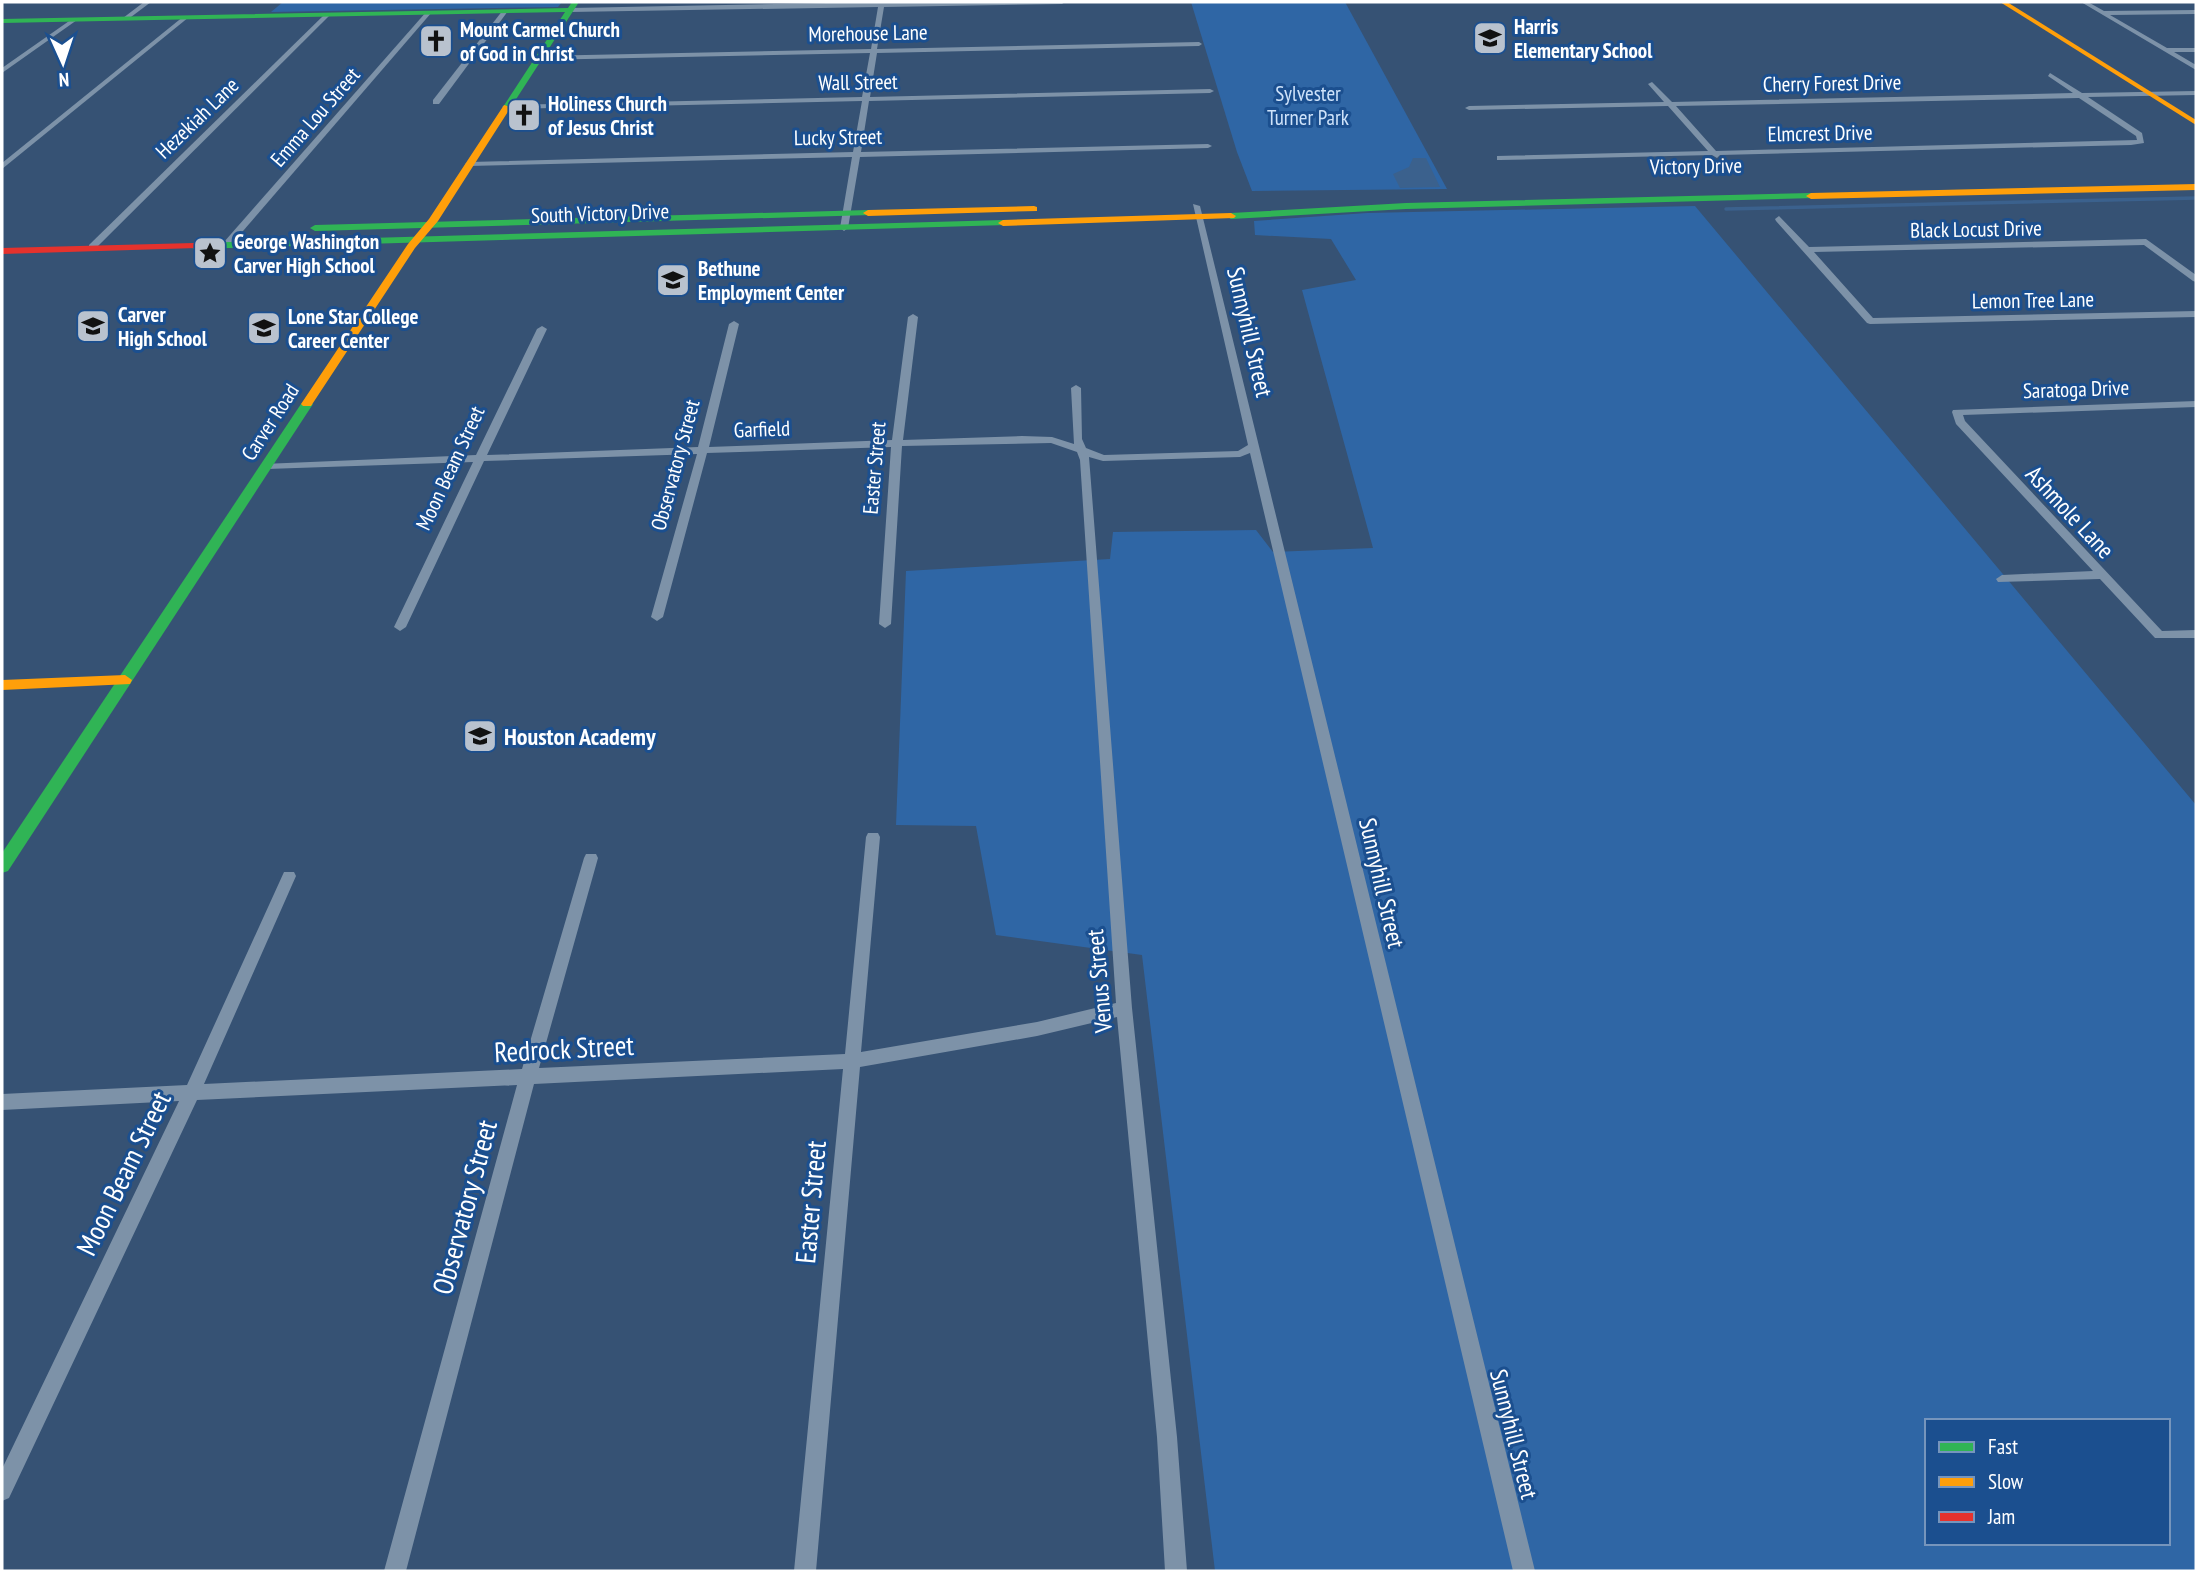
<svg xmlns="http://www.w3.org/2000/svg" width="2198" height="1573" font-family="'PT Sans Narrow',sans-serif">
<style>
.green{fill:#2f66a5;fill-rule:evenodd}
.water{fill:#3b618d}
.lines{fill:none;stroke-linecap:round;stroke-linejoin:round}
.stream{stroke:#3b618d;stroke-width:3.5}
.street{fill:#7d92a8;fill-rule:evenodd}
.fast{fill:#30b455;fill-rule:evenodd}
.slow{fill:#ff9f0a;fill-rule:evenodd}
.jam{fill:#e5322d;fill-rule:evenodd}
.labels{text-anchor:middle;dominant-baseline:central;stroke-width:6;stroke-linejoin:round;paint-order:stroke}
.far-poi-label{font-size:21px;font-weight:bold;fill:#fff;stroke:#1b4f8f;text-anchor:start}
.far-street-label{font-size:21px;fill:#fff;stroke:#1b4f8f}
.far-park-label{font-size:21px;fill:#cfe3fa;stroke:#1b4f8f}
.street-label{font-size:24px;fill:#fff;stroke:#1b4f8f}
.poi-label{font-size:24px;font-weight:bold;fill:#fff;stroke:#1b4f8f;text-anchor:start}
.near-street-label{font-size:28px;fill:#fff;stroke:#1b4f8f}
</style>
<rect width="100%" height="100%" fill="#365274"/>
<!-- green -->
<g class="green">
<polygon points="283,2 562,2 558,7 271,12"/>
<polygon points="1191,2 1345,2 1447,189 1252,191 1237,152"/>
<path d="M1695,206L2196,805V1571H1215L1142,955L996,935L976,826L896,825L906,571L1110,559L1113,532L1256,530L1273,552L1373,548L1302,290L1356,280L1331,239L1255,235L1254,221L1367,213ZM1927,1421H2168V1543H1927Z"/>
</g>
<!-- water -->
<polygon class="water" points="1413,158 1426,158 1440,187 1400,188 1393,174 1409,167"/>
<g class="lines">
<!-- stream -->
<polyline class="stream" points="1726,209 2196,198"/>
<!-- street -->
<g class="street">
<polygon points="144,2 151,2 127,20 123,20 123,18"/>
<polygon points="879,2 1065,2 1062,4 884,7 877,49 1199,42 1202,44 1199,46 877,53 870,97 1210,89 1214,91 1210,93 869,101 861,152 1208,144 1212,146 1208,148 860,157 848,228 844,231 840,228 852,157 469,166 465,164 469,162 853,152 862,101 506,109 502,107 506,105 862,97 870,53 538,60 535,58 538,56 871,49 878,7 570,12 567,10 570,8"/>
<polygon points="2081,2 2088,2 2104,11 2196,10 2196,14 2110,15 2167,48 2196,48 2196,52 2174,52 2196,65 2196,70"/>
<polygon points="503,10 508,11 439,104 433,104 433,100"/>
<polygon points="427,11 432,12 230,246 224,246 224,242"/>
<polygon points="326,13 331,14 95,249 89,249 89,245"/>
<polygon points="184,16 189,17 2,169 2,163"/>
<polygon points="72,19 77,20 2,73 2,68"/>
<path d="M2050,73L2082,93L2196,91V95L2088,97L2142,133L2144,143L2131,145L1720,155L1717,158L1712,155L1500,160H1497V156L1708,151L1668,106L1469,110L1465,108L1469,106L1664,102L1648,84L1652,82L1672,102L2073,93L2048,76ZM2079,98L2136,136L2137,140L1716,151L1676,106Z"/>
<polygon points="1193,204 1200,206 1535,1571 1513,1571 1250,453 1240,457 1103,461 1089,457 1132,1008 1177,1437 1187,1571 1165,1571 1157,1437 1117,1017 1037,1036 860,1067 816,1571 794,1571 843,1069 534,1084 406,1571 384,1571 517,1085 197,1100 9,1498 2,1501 2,1469 179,1101 2,1110 2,1094 187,1085 284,872 294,872 296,876 204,1084 522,1069 584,858 586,854 596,854 598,858 539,1068 845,1054 866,837 868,833 878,833 880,837 861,1052 1037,1022 1116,1003 1080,460 1077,452 1051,443 902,446 891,624 885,628 879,624 891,447 707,453 663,617 657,621 651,617 697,454 484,461 406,627 400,631 394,627 473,462 267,469 262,466 263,464 476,455 537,329 542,326 547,329 487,455 698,447 729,324 734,321 739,324 709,447 892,440 908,317 913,314 918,317 903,440 1022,436 1052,437 1074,444 1071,388 1076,385 1081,388 1082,439 1086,448 1104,455 1238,451 1248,445"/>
<polygon points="1779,216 1809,247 2146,239 2196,275 2196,282 2193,281 2144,245 1814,252 1873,318 2196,311 2196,317 1870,324 1867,323 1776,221 1775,219"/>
<polygon points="2196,401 2196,407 1963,415 1965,421 2162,631 2196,630 2196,638 2155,638 2100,579 1998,582 1996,579 2002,575 2093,571 1956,424 1952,412 1953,410"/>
</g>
<!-- fast -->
<g class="fast">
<polygon points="572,2 579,2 511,107 507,109 503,107 565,12 2,23 2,19 568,8"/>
<polygon points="1811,193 1816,196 1814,198 1406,209 1231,219 1226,216 1231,213 1406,203"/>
<polygon points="868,210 873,213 871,215 315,231 310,228 315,225"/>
<polygon points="1003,220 1008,223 1006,225 194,249 189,246 194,243"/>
<polygon points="307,401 313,404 8,871 2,873 2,853 301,404"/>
</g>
<!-- slow -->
<g class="slow">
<polygon points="2000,2 2007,2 2196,120 2196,125"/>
<polygon points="504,105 511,107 438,221 415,248 311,406 303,406 301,404 408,244 429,219"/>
<polygon points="2196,184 2196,190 1811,199 1806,196 1811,193"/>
<polygon points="1034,206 1037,207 1037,211 868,216 863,213 868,210"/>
<polygon points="1231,213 1236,216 1234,218 1003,226 998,223 1003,220"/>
<polygon points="125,675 132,680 130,684 2,690 2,680"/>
</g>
<!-- jam -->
<polygon class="jam" points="194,243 197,244 197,248 2,254 2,248"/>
</g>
<!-- icons -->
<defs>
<g id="school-square" transform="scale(1.75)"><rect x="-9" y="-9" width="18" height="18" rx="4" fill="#b9c2ce" stroke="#1b4f8f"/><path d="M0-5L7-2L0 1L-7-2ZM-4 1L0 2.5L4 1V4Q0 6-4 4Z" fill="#111"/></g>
<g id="church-square" transform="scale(1.75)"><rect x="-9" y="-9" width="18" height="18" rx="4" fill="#b9c2ce" stroke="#1b4f8f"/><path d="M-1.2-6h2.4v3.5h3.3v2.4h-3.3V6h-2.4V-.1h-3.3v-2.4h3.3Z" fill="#111"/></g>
<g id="sight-square" transform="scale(1.75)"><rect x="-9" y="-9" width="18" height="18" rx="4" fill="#b9c2ce" stroke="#1b4f8f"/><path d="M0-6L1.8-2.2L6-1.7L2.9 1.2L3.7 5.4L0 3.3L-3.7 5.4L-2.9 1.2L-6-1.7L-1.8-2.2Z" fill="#111"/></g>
</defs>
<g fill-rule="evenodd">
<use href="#school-square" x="1490" y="38"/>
<use href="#church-square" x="436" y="41"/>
<use href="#church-square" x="524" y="115"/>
<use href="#sight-square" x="210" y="253"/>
<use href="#school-square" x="673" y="280"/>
<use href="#school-square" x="93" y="326"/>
<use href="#school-square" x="264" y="328"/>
<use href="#school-square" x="480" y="736"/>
</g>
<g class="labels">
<!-- far-poi labels -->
<g class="far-poi-label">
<text x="1514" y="26">Harris<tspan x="1514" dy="24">Elementary School</tspan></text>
<text x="460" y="29">Mount Carmel Church<tspan x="460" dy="24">of God in Christ</tspan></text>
<text x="548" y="103">Holiness Church<tspan x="548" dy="24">of Jesus Christ</tspan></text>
<text x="234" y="241">George Washington<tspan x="234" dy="24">Carver High School</tspan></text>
<text x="698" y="268">Bethune<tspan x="698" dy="24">Employment Center</tspan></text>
<text x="118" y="314">Carver<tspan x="118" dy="24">High School</tspan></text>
<text x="288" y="316">Lone Star College<tspan x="288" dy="24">Career Center</tspan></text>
</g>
<!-- far-street labels -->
<g class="far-street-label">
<text transform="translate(868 33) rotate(-1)">Morehouse Lane</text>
<text transform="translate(858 82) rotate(-1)">Wall Street</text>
<text transform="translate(1832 83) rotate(-1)">Cherry Forest Drive</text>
<text transform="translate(315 117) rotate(-49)">Emma Lou Street</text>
<text transform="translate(197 118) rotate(-44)">Hezekiah Lane</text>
<text transform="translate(1820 133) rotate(-1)">Elmcrest Drive</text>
<text transform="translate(838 137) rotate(-1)">Lucky Street</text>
<text transform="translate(1696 166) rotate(-1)">Victory Drive</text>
<text transform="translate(600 213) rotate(-2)">South Victory Drive</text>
<text transform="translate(1976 229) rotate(-1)">Black Locust Drive</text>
<text transform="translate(2033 300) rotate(-1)">Lemon Tree Lane</text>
<text transform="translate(2076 389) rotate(-2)">Saratoga Drive</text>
<text transform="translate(270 422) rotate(-57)">Carver Road</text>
<text transform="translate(762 429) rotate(-2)">Garfield</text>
<text transform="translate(675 465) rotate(-75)">Observatory Street</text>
<text transform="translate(450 468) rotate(-65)">Moon Beam Street</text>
<text transform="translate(874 468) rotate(-85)">Easter Street</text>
</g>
<!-- far-park labels -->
<g class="far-park-label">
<text x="1308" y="93">Sylvester<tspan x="1308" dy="24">Turner Park</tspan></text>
</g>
<!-- street labels -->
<g class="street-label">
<text transform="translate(1250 332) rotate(77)">Sunnyhill Street</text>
<text transform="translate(2070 512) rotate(47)">Ashmole Lane</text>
<text transform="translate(1382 883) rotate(77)">Sunnyhill Street</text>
<text transform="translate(1099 981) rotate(-95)">Venus Street</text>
<text transform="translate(1514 1434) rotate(76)">Sunnyhill Street</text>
</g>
<!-- poi labels -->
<g class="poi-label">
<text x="504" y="736">Houston Academy</text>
</g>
<!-- near-street labels -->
<g class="near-street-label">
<text transform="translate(564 1048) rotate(-3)">Redrock Street</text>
<text transform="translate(123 1173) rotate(-64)">Moon Beam Street</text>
<text transform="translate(810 1202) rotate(-85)">Easter Street</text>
<text transform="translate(464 1207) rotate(-75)">Observatory Street</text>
</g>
</g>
<!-- border -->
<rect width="2198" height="1573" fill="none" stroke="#ffffff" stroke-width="7"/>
<!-- legend -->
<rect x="1925" y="1419" width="245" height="126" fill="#1b4f8f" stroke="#7695bc" stroke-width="2"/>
<rect x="1939" y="1442" width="35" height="10" fill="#30b455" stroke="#7695bc" stroke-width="2"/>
<text x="1988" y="1454" font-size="21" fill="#ffffff">Fast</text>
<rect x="1939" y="1477" width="35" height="10" fill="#ff9f0a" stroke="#7695bc" stroke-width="2"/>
<text x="1988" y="1489" font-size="21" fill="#ffffff">Slow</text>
<rect x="1939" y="1512" width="35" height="10" fill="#e5322d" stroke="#7695bc" stroke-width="2"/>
<text x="1988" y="1524" font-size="21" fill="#ffffff">Jam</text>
<!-- north arrow -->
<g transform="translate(63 63) rotate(177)" stroke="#1b4f8f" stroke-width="5" paint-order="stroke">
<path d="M0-5L12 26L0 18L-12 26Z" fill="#ffffff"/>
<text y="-10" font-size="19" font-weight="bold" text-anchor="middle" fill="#ffffff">N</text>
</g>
</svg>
